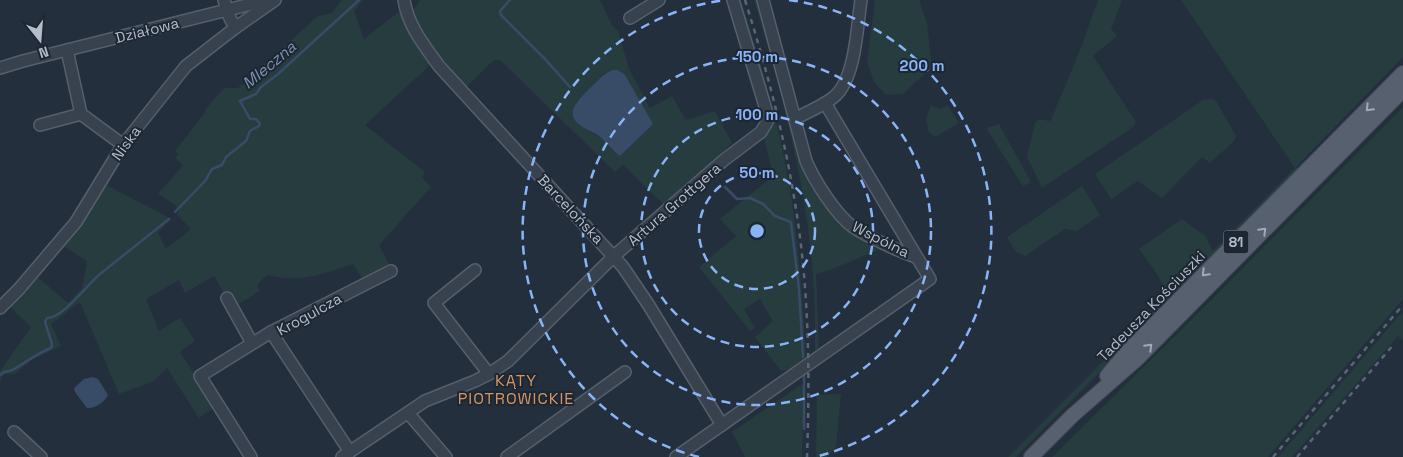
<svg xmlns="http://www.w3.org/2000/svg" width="1403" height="457" font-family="'Space Grotesk',sans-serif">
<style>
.green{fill:#263c3f;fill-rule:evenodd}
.water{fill:#394c67}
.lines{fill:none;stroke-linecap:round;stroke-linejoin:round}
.stream{stroke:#394c67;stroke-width:2.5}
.minor-casing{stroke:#565f6c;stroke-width:14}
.major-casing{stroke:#414a57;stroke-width:16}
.minor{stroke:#38414e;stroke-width:11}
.major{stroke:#56606e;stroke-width:14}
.rail{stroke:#5a6575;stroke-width:2.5;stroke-dasharray:5 5;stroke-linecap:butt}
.oneway{stroke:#a1aab7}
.ring{fill:none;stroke:#8ab4f8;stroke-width:2.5;stroke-dasharray:9 6}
.labels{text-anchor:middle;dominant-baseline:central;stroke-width:4;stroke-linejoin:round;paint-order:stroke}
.shield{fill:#1d2633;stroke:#878f9c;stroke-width:1}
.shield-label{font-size:14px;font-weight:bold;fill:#b4bcc9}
.street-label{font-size:15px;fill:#b4bcc9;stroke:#1d2633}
.water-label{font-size:16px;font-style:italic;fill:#7c92b1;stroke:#1d2633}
.neighbourhood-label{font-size:16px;letter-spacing:1px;fill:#d59563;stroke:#1d2633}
.centre{fill:#8ab4f8;stroke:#1d2633;stroke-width:2.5}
.ring-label{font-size:15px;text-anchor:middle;font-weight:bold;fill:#8ab4f8;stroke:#1d2633;stroke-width:4;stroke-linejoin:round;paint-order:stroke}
</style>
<rect width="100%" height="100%" fill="#242f3e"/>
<!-- green -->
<g class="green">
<path d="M342,0H363L354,11L364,39L400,11L413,42L430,65L365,125L425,172L422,177L431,187L379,245L390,266L364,281L353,264C320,275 301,283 267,275L257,285L260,291L235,306L226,297L214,276L185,293L179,280L146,299L159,331L180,318L195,341L180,352L215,407L199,418L167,368L152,382L119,394L80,302L51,324L61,346L31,360L15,374H6L2,376L0,382V371L31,327L9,306L35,275L68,303L82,288L87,261L60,244L102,183L149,207L171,219L158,233L166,249L191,229L177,215L179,211L174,204L158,194L183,165L175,158L178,154L175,151L206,111L205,110L224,88H238L318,16L332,13Z"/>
<path d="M420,0H600L612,25L618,31L629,69L650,108L672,96L686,120L715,111L732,143L665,206L623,165L615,172L500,60H494L466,87C445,61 426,42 413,11ZM606,72L642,135L628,147L625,152L613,151L601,138L586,129L575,103Z"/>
<path d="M736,0H741C762,66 782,134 792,202C799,253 803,305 806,357C798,363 791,371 781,371L755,337L773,321L760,299L744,309L755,328L750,331L699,267L736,236L720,219L773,176L763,133L769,126Z"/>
<path d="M754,0H761L812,189L851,232L878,250L830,270L816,274L819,347L815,351C815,326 815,300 813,275C806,182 781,89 754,0Z"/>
<polygon points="875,0 919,0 927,23 932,67 903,94 886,95 874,82 867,62"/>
<polygon points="1098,0 1122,0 1111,29 1117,36 1093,56 1136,122 1133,127 1042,188 1027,157 1035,123 1039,119 1049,121 1051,120 1082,45"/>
<polygon points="1181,0 1403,0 1403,57 1296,167 1298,171 1016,457 1008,457 1169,295 1153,268 1139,249 1182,219 1205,236 1213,251 1295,168"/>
<polygon points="1212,99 1216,101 1236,136 1234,141 1210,163 1202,157 1162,198 1138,181 1111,199 1095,174 1203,100"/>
<polygon points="931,105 939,109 948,106 959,123 935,137 929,132 926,119"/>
<polygon points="1403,107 1403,299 1268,457 1052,457 1180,331"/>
<polygon points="999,124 1031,182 1023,186 986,128"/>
<polygon points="1082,186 1100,215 1077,231 1065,229 1025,256 1016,252 1007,237"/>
<polygon points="1403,311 1403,340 1398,336 1292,457 1278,457"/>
<polygon points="804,383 802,457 745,457 732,432"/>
<polygon points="841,394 836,447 827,457 816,457 817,395"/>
</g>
<!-- water -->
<g class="water">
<path d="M613,70H618L625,75L653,124L620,156C612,150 607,143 600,137C596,133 591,132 586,129C562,116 575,103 589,89C597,82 603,73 613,70Z"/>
<path d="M93,377L98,379L108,395C105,402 94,409 87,408L75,392L74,388L84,379Z"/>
</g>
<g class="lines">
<!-- stream -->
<g class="stream">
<polyline points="510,0 500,11 501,15 545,59 570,87"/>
<polyline points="725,187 737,199 750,198 763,204 775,216 791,222 799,289 803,357"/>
<polyline points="175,212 205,181 212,169 222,165 226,157 246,141 250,131 259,126 260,124 256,119 250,119 240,101 256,94 261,87 278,74 359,0"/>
<path d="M0,375C5,369 9,373 14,369C27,362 37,353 51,348L52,344L45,322L47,318C63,318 87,285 100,274L169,219"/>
<polyline points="804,429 804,375"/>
</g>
<!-- minor casing -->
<g class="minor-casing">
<g id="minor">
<polyline points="224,0 229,16 235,28"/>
<path d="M404,0C408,26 424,45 439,66L623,267L648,304L722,425"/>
<path d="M763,0L806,161C814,180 836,215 853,227C868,237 898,251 916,257"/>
<polyline points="630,18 659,0"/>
<polyline points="67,50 81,114 123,145"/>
<polyline points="0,68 23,61 267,0"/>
<path d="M795,119C808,111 824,106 835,96C856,77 857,26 861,0"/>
<polyline points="40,125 81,114"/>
<polyline points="475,270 434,303 489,374"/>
<polyline points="227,298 252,343"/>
<polyline points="0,308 19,289 76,222 123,145 186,66 235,28 275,0"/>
<polyline points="408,413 446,457"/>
<polyline points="14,432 41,457"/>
<polyline points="350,452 271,332 391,271"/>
<polyline points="251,457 200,376 271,332"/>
<polyline points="342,457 425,401 475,381 489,374 508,361 614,256 724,160 761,132 767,122 767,113 733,0"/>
<polyline points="507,457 625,372"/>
<polyline points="676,457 930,279 825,103"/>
</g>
</g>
<!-- major casing -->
<g class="major-casing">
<g id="major">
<polyline points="1107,376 1128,351 1403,73"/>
<polyline points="1031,457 1073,415 1137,359 1403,90"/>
</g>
</g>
<!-- minor -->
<use href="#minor" class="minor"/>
<!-- major -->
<use href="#major" class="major"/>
<!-- rail -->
<g class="rail">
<path d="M745,0C766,67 784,134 795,203C809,287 810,372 807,457"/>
<polyline points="1273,457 1403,305"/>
<polyline points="1297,457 1394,344"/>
</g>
</g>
<!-- one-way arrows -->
<defs><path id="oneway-chevron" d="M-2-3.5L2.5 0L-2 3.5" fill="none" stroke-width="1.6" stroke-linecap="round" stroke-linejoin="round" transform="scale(1.25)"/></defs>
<g class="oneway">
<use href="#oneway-chevron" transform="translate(1369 108) rotate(135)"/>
<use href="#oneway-chevron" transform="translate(1263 231) rotate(-45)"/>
<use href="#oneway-chevron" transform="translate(1205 273) rotate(135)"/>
<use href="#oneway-chevron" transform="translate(1149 347) rotate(-45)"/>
</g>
<!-- distance rings -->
<g class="ring">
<circle cx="757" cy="231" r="58"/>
<circle cx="757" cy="231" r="116"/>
<circle cx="757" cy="231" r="174"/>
<path d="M699 457A233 233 0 0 1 725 0M789 0A233 233 0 0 1 815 457"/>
</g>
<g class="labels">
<!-- shield labels -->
<rect class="shield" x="1223.5" y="230.5" width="25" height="23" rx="4"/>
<g class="shield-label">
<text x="1236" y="242">81</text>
</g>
<!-- street labels -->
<g class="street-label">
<text transform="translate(147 30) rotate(-14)">Działowa</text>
<text transform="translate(126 143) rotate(-54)">Niska</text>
<text transform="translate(674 204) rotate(-41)">Artura Grottgera</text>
<text transform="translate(571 209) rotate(47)">Barcelońska</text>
<text transform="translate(881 239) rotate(27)">Wspólna</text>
<text transform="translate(1151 306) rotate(-46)">Tadeusza Kościuszki</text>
<text transform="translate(309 314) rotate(-29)">Krogulcza</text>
</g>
<!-- water labels -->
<g class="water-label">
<text transform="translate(269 65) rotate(-40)">Mleczna</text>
</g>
<!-- neighbourhood labels -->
<g class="neighbourhood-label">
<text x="516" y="380">KĄTY<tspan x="516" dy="18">PIOTROWICKIE</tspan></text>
</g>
</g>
<circle cx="757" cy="231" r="8" class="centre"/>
<g class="ring-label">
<text x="757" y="62">150 m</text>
<text x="922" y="71">200 m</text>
<text x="757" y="120">100 m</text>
<text x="757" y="178">50 m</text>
</g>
<!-- north arrow -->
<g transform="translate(40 40) rotate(163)" stroke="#1d2633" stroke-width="4" paint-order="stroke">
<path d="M0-4L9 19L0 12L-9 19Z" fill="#b4bcc9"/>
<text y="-8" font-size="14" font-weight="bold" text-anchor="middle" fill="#b4bcc9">N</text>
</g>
</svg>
